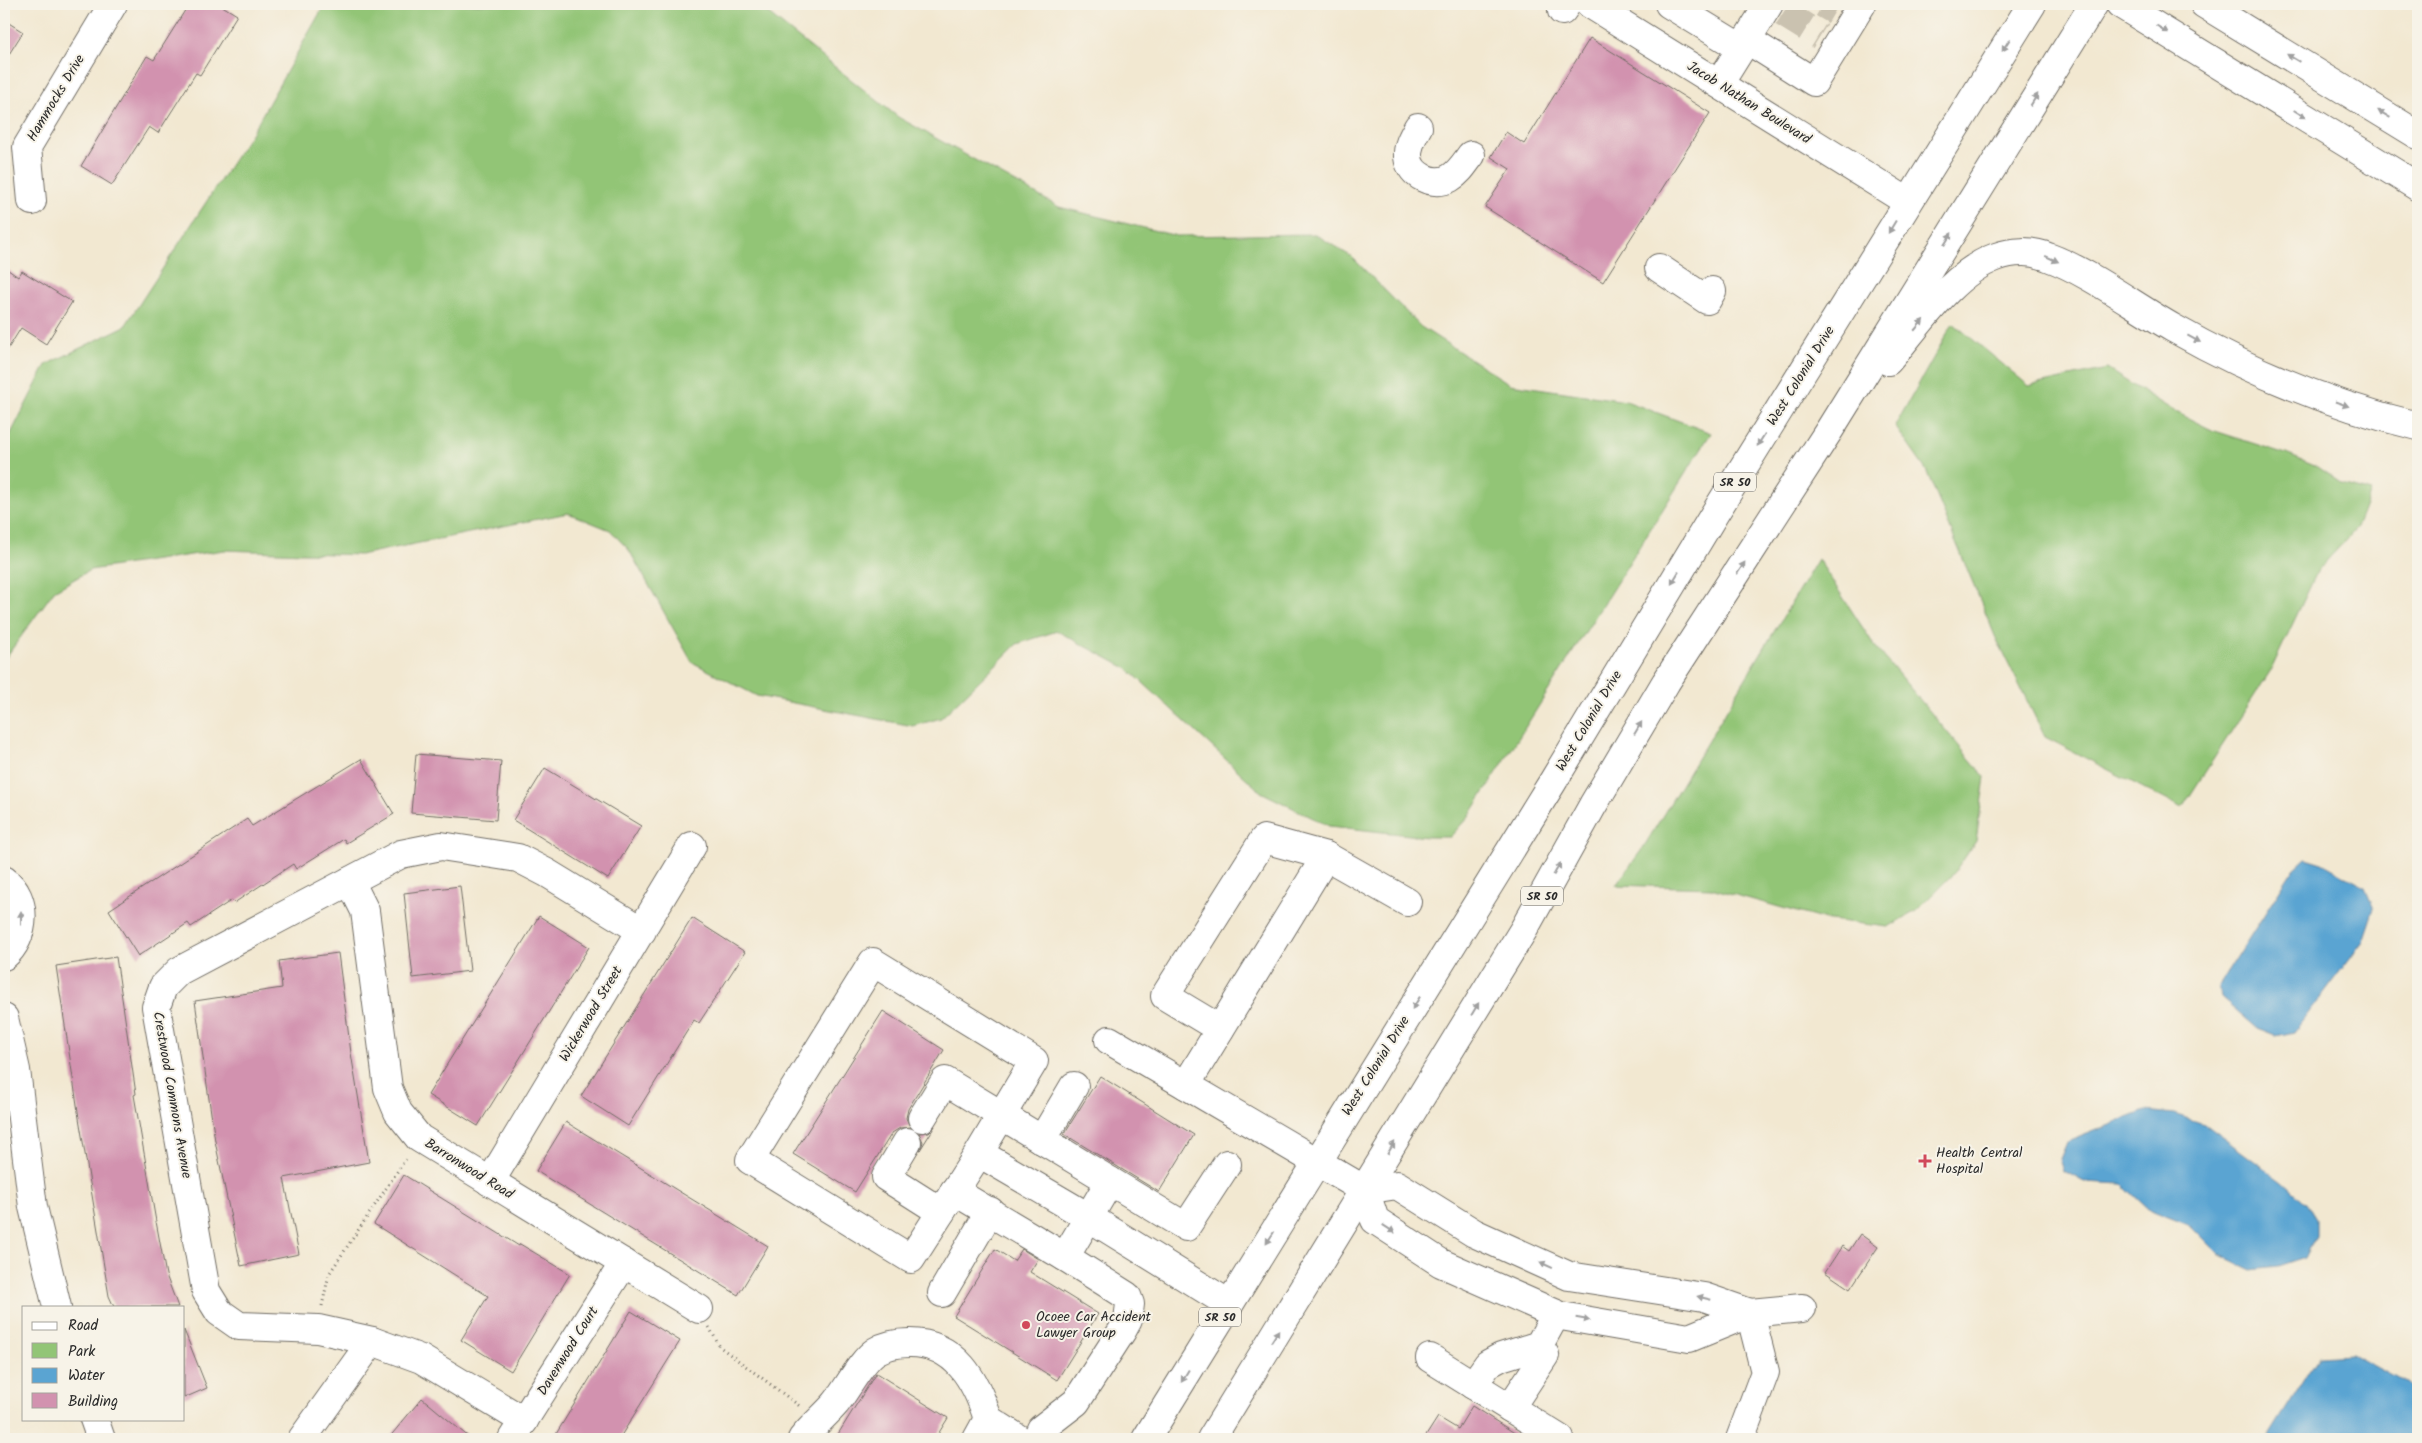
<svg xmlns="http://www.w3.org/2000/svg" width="2422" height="1443" font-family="Kalam,sans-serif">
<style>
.green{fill:#92c576;stroke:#5e7850}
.water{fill:#5aa4d2;stroke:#42687e}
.building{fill:#d292af}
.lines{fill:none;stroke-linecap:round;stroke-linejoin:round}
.minor-tunnel{stroke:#cac2b0;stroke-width:28;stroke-dasharray:28 14;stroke-linecap:butt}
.minor-casing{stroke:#716d65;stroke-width:30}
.highway-casing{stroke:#716d65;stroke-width:30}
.path{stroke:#716d65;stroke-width:3;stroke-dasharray:1 4;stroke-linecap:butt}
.minor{stroke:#fff;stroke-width:28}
.highway{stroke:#fff;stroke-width:28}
.oneway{fill:#a0a0a0}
.poi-dot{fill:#d1495b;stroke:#f7f3e8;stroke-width:2}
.labels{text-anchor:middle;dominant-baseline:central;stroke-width:4;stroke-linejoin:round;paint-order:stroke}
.shield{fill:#f7f3e8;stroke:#686764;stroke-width:1}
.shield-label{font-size:12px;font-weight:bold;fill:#2b2b2b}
.street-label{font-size:14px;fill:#2b2b2b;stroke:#f7f3e8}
.poi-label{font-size:14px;fill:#2b2b2b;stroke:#f7f3e8;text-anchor:start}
</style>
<rect width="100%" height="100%" fill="#f7f3e8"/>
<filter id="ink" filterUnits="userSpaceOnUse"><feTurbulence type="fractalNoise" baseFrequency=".02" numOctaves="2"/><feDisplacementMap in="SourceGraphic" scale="10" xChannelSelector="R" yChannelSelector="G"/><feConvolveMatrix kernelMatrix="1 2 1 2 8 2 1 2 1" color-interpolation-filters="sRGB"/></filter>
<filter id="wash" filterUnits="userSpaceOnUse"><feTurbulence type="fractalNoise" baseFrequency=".0096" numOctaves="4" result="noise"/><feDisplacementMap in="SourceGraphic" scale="20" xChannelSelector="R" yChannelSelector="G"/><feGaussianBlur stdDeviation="1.12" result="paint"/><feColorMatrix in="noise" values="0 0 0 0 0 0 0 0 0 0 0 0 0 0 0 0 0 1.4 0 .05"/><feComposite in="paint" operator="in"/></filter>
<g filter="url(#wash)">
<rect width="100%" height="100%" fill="#f2e8d1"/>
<!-- green -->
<g class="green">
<polygon points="325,4 756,4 898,117 1059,207 1177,236 1315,234 1352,257 1421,327 1510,384 1626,401 1711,433 1470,815 1450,837 1427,837 1329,826 1261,792 1128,669 1057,631 1017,644 941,718 913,726 757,696 692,662 629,550 610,530 568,513 360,555 224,550 90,570 54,591 4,660 4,447 46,365 125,326 254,129"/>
<polygon points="1953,323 2029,386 2107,369 2174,411 2212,430 2286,454 2317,467 2342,484 2371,492 2357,528 2318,570 2271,670 2182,808 2045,737 1995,636 1926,470 1895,426"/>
<polygon points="1818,559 1874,645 1985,777 1976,841 1955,872 1916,911 1888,927 1822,919 1711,888 1616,885 1643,848"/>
</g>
<!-- water -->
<g class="water">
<polygon points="2306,858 2322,863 2365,887 2374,908 2363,941 2294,1032 2276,1036 2258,1029 2221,997 2219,985 2292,871"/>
<polygon points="2145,1111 2174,1114 2204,1124 2283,1182 2306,1203 2316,1219 2316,1236 2305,1258 2278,1267 2251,1270 2220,1255 2191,1226 2148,1209 2122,1184 2084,1182 2064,1171 2060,1159 2067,1142"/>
<polygon points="2352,1354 2405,1383 2418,1395 2418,1439 2267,1439 2319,1356"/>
</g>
<g id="blocks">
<!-- building -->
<g class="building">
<polygon points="189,4 219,4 237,15 200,75 196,73 158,133 149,127 112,185 81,166 147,56 154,60"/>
<polygon points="4,20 23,32 4,62"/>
<polygon points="1590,38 1710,113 1603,282 1485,207 1510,169 1491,157 1506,132 1524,144"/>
<polygon points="4,267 18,277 22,271 72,302 46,344 21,328 4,355"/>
<polygon points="416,754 501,761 496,820 411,813"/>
<polygon points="361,759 394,814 346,843 344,839 296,869 293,864 234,903 232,900 191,927 188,923 138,956 109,910 247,819 252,826"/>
<polygon points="545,768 641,826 608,879 513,820"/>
<polygon points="460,886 470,971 413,978 404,893"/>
<polygon points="539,916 589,947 478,1126 428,1095"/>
<polygon points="692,918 745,952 699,1023 694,1020 628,1126 581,1096"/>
<polygon points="338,953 351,1053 369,1162 284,1178 299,1254 241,1266 215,1141 195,1001 282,988 279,961"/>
<polygon points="116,957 136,1094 134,1095 155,1216 166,1275 178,1307 114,1307 109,1296 79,1118 56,966"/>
<polygon points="883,1011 944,1050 908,1109 906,1118 910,1127 900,1128 892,1133 855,1192 793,1154"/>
<polygon points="1100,1076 1194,1135 1159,1192 1064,1134"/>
<polygon points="566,1122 768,1246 738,1295 536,1171"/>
<polygon points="935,1126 920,1150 923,1142 919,1133 929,1132"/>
<polygon points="404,1175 519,1246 520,1244 570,1274 511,1371 461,1340 488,1296 374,1224"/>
<polygon points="1860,1234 1878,1247 1850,1289 1825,1272 1842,1246 1849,1251"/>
<polygon points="995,1249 1014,1261 1022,1249 1038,1259 1030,1272 1098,1314 1057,1380 954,1316"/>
<polygon points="631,1311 680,1341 619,1439 553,1439"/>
<polygon points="184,1330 207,1388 184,1398"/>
<polygon points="876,1373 948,1418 935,1439 835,1439"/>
<polygon points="422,1398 471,1439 388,1439"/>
<polygon points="1472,1406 1524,1439 1424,1439 1438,1417 1458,1429"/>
</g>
</g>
</g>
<g filter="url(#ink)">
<use href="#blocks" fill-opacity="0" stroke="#716d65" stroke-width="1"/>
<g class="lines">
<!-- minor-tunnel -->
<g class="minor-tunnel">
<polyline points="1823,4 1835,11"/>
<polyline points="1783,13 1820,36"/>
</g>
<!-- minor casing -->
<g class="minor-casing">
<g id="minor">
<polyline points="1590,4 1908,202"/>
<polyline points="1669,4 1741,48"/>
<polyline points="1562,11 1567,4"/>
<polyline points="1746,39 1814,82 1862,4"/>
<polyline points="1719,84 1769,4"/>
<path d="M1418,127C1413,136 1407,146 1408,157C1410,176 1434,187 1450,178C1459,173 1465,163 1471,155"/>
<polyline points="32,201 27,147 113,4"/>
<polyline points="1659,268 1707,300 1712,291"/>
<path d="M4,880C29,898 26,938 4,956"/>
<polyline points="350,881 365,911 388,1088 398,1112 419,1138 699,1309"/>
<polyline points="4,1018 16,1070 33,1207 57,1307"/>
<polyline points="1220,1029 1165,996 1264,839 1326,856 1407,902"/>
<polyline points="1109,1040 1365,1190 1397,1185 1474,1233 1569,1276 1704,1297 1750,1313"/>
<polyline points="1186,1085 1326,856"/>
<polyline points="922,1118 945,1081 1110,1181 1065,1257 1127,1296 1130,1304 1128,1320 1122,1331 1076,1402 1041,1429 1037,1439"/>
<polyline points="1042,1140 1074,1086"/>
<polyline points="907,1142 886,1177 941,1212"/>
<polyline points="979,1153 1034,1061 873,962 750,1160 911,1259 979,1153 1090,1218 1229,1304"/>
<polyline points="1110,1181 1186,1227 1227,1164"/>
<polyline points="490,1182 692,846"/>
<polyline points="1365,1190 1375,1220 1441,1263 1561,1316 1689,1338 1750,1313 1802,1308"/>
<polyline points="954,1191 1065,1257"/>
<polyline points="942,1293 990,1211"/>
<polyline points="1430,1358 1560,1439"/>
<polyline points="1473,1385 1488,1364 1501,1357 1539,1345 1556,1314"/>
<polyline points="1510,1408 1545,1355 1539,1345"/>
<polyline points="94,1419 101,1439"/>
<polyline points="524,1421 421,1359 372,1341 318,1329 239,1326 219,1312 206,1291 156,1007 163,987 179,971 401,854 441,846 518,858 547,873 642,931"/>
<polyline points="302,1439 372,1341"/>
<polyline points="512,1439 624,1263"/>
<path d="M802,1439C812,1426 825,1416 836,1403C847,1389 862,1360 876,1351C886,1345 898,1343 910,1343C956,1343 976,1381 988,1419"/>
<polyline points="977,1439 988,1419 1019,1439"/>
<polyline points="1740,1439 1765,1372 1750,1313"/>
</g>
</g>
<!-- highway casing -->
<g class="highway-casing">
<g id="highway">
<polyline points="2120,4 2418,187"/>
<polyline points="2204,4 2418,135"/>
<path d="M1888,361C1918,326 1952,273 1996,257C2012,251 2032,250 2048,257C2089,272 2134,306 2173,328C2249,371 2333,406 2418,426"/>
<polyline points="1146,1439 1552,783 1715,513 2032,4"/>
<polyline points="1211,1439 1524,929 1593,805 1666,682 1830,429 2094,4"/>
</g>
</g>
<!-- path -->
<g class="path">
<polyline points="322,1306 329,1274 407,1157"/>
<polyline points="709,1327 720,1347 801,1407"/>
</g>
<!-- minor -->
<use href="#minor" class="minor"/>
<!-- highway -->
<use href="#highway" class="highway"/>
</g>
<!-- one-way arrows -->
<defs><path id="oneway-solid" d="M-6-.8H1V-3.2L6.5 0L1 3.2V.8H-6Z" transform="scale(1.25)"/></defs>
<g class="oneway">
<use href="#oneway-solid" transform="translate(2162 29) rotate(32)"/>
<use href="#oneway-solid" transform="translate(2006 45) rotate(122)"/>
<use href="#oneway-solid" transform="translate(2293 58) rotate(-149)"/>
<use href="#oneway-solid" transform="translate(2034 100) rotate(-58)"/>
<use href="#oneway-solid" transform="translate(2300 114) rotate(32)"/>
<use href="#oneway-solid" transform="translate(2384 114) rotate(-149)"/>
<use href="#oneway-solid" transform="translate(1892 227) rotate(121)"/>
<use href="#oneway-solid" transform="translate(1948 239) rotate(-58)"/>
<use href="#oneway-solid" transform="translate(2052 259) rotate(24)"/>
<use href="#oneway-solid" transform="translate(1919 325) rotate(-50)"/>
<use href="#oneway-solid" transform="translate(2194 339) rotate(28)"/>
<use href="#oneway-solid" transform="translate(2342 404) rotate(19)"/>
<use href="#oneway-solid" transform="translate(1761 440) rotate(122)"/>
<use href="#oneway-solid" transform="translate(1741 568) rotate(-57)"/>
<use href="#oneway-solid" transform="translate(1675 578) rotate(121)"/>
<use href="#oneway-solid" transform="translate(1638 728) rotate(-59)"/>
<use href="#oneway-solid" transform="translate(1557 869) rotate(-61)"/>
<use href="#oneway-solid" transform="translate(21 918) rotate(-90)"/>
<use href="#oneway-solid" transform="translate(1416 1003) rotate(122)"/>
<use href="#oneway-solid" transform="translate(1475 1009) rotate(-59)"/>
<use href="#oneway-solid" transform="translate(1391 1148) rotate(-59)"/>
<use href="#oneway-solid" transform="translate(1389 1229) rotate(33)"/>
<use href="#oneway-solid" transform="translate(1270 1238) rotate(123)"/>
<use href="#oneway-solid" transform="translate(1546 1265) rotate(-156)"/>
<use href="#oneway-solid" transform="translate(1704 1298) rotate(-166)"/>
<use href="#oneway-solid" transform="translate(1583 1319) rotate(10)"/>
<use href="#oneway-solid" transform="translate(1275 1336) rotate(-58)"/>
<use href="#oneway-solid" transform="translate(1185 1376) rotate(121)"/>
</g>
</g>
<!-- markers -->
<g class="poi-dot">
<path d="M1922.5 1153.5h5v5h5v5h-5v5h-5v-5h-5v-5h5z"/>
<circle cx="1026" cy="1325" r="5"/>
</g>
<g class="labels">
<!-- shield labels -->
<g class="shield">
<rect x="1714" y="472.5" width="42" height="19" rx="4"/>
<rect x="1521" y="886.5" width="42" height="19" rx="4"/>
<rect x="1199" y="1307.5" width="42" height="19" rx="4"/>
</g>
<g class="shield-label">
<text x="1735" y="482">SR 50</text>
<text x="1542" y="896">SR 50</text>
<text x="1220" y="1317">SR 50</text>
</g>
<!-- street labels -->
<g class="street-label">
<text transform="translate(56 98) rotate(-59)">Hammocks Drive</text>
<text transform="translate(1749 103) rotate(32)">Jacob Nathan Boulevard</text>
<text transform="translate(1801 376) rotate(-58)">West Colonial Drive</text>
<text transform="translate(1589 721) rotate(-59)">West Colonial Drive</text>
<text transform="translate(591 1014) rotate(-59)">Wickerwood Street</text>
<text transform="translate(1376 1066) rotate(-58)">West Colonial Drive</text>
<text transform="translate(172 1095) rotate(80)">Crestwood Commons Avenue</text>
<text transform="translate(469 1169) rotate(32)">Barronwood Road</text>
<text transform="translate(568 1351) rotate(-58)">Davenwood Court</text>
</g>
<!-- poi labels -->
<g class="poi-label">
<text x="1936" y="1153">Health Central<tspan x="1936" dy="16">Hospital</tspan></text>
<text x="1036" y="1317">Ocoee Car Accident<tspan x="1036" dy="16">Lawyer Group</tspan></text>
</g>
</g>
<!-- margin -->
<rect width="2422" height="1443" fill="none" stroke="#f7f3e8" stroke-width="20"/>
<!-- legend -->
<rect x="22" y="1306" width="162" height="115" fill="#f7f3e8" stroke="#a5a39c"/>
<rect x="32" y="1322" width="25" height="8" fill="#ffffff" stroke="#a5a39c"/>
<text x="68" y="1330" font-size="15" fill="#2b2b2b">Road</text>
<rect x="32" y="1343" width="25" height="15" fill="#92c576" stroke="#a5a39c"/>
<text x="68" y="1356" font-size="15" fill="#2b2b2b">Park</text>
<rect x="32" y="1368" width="25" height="15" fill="#5aa4d2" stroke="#a5a39c"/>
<text x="68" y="1380" font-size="15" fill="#2b2b2b">Water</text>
<rect x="32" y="1393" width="25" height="15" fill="#d292af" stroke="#a5a39c"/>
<text x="68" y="1406" font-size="15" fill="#2b2b2b">Building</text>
</svg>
